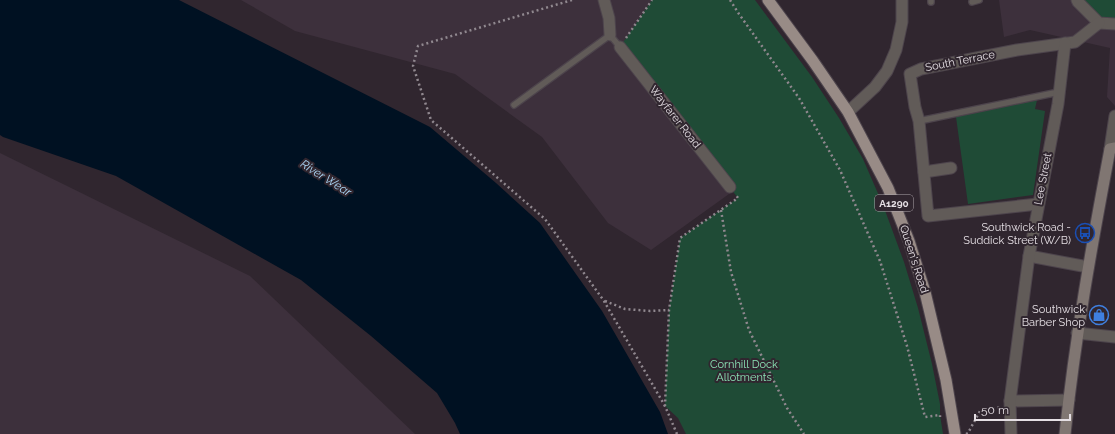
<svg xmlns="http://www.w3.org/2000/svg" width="1115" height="434" font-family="Raleway,sans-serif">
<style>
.built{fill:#3d303c}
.green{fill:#1f4b36}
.water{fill:#012}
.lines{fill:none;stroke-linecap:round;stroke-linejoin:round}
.service-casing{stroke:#4d444c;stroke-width:8}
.minor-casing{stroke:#4d444c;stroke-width:13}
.tertiary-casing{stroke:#4d444c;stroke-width:13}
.secondary-casing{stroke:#4d444c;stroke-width:13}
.primary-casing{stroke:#4d444c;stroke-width:13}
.path{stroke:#90888f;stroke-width:2.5;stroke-dasharray:2 3;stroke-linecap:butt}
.service{stroke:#615b58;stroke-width:5.5}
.minor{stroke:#615b58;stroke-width:11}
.tertiary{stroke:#615b58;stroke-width:11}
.secondary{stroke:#807672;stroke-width:11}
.primary{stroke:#988b86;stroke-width:11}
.labels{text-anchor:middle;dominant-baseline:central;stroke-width:4;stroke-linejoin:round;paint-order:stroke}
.shield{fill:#30262f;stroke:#afa8ae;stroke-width:1}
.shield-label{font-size:10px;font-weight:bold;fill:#e5dfe4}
.street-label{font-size:11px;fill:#e5dfe4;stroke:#30262f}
.poi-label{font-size:11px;fill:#e5dfe4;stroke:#30262f;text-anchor:end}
.park-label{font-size:11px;fill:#8be3b5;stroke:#30262f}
.water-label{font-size:12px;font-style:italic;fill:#abd7f7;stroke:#30262f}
</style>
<rect width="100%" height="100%" fill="#30262f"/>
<!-- built -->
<g class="built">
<polygon points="241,0 686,0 761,171 651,250 608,223 542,137 455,74 295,31"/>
<polygon points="999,0 1115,0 1115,106 1107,97 1110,48 1030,30 1004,37"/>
<polygon points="0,153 250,276 415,434 0,434"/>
</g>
<!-- green -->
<g class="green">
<polygon points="652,0 755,0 812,77 839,118 863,159 883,205 904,262 918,308 932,364 940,404 940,415 943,434 686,434 678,418 665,406 669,310 680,238 738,198 620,47"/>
<polygon points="1077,0 1115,0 1115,24 1099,23"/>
<polygon points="1037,100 1035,109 1045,111 1033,195 968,204 956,117"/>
</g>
<!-- water -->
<polygon class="water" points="0,0 179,0 430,127 496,183 540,223 602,311 660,412 668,434 460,434 455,423 437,393 371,336 301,280 116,176 3,137 0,135"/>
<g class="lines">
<!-- service casing -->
<g class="service-casing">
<g id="service">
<polyline points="931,2 931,0"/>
<polyline points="972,2 979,0"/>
<polyline points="514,105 610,35 620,47"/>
<polyline points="919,121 1059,92"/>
</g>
</g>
<!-- minor casing -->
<g class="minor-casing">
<g id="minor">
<polyline points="604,0 609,18 610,35"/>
<polyline points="1077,0 1078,2 1099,23 1115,24"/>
<polyline points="620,47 730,187"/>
<polyline points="848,112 875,87 887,71 896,50 902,22 902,0"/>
<polyline points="924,172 951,168"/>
<polyline points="1038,204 928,216 919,121 915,107 910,74 921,69 1017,50 1075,42 1099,23"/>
<polyline points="1029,256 1088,267"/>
<polyline points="1077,333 1115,337"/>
<polyline points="1010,401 1069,400"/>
<polyline points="1011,434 1010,401 1029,256 1058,104 1065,43"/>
</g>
</g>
<!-- tertiary casing -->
<g class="tertiary-casing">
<polyline id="tertiary" points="1110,149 1115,116"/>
</g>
<!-- secondary casing -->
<g class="secondary-casing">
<path id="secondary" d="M1065,434C1075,338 1092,244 1110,149L1115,148"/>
</g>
<!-- primary casing -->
<g class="primary-casing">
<polyline id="primary" points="768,0 813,61 848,112 888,188 909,241 925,292 946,380 955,434"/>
</g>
<!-- path -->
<g class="path">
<polyline points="572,0 418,46 413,66 431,120 545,219 604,301 665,406"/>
<polyline points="730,0 739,14 799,98 840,170 880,261 907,346 925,417 940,415 940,417"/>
<polyline points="626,38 652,0"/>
<polyline points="721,210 731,272 749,330 787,408 804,434"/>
<polyline points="605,301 625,309 650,311 669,310"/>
<polyline points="677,434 665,406 669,310 680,238 738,198 736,195"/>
<polyline points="966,434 968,433 980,411 1000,407"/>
</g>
<!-- service -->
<use href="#service" class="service"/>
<!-- minor -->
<use href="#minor" class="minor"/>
<!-- tertiary -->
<use href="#tertiary" class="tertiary"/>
<!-- secondary -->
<use href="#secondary" class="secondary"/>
<!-- primary -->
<use href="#primary" class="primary"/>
</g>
<!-- icons -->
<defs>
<g id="bus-ring" transform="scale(1)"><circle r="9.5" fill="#30262f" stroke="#1a4fb4" stroke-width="1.5"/><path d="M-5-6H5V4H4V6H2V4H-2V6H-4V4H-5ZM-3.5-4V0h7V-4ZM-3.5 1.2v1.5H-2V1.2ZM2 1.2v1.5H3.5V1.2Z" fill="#1a4fb4"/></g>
<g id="shop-ring" transform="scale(1)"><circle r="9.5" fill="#30262f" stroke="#3f7fe0" stroke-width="1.5"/><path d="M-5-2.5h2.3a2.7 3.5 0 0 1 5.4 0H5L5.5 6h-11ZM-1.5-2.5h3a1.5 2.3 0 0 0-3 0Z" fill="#3f7fe0"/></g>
</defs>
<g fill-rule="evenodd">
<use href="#bus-ring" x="1085" y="233"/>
<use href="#shop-ring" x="1099" y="315"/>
</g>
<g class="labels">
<!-- shield labels -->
<rect class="shield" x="875" y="195" width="38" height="16" rx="3"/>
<g class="shield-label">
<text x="894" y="203">A1290</text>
</g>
<!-- street labels -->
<g class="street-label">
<text transform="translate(960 61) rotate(-11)">South Terrace</text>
<text transform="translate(675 117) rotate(52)">Wayfarer Road</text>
<text transform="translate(1043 179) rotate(-79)">Lee Street</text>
<text transform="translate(914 259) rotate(72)">Queen's Road</text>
</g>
<!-- poi labels -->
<g class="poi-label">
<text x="1071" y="227">Southwick Road -<tspan x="1071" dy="13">Suddick Street (W/B)</tspan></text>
<text x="1085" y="309">Southwick<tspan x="1085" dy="13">Barber Shop</tspan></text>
</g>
<!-- park labels -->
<g class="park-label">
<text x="744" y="364">Cornhill Dock<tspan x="744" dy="13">Allotments</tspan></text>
</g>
<!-- water labels -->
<g class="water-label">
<text transform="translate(326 178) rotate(32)">River Wear</text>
</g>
</g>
<!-- scale -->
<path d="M975 414v6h95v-6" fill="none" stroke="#e5dfe4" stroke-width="2"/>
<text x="981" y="414" font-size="12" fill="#e5dfe4" stroke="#30262f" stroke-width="3" paint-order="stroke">50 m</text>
</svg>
